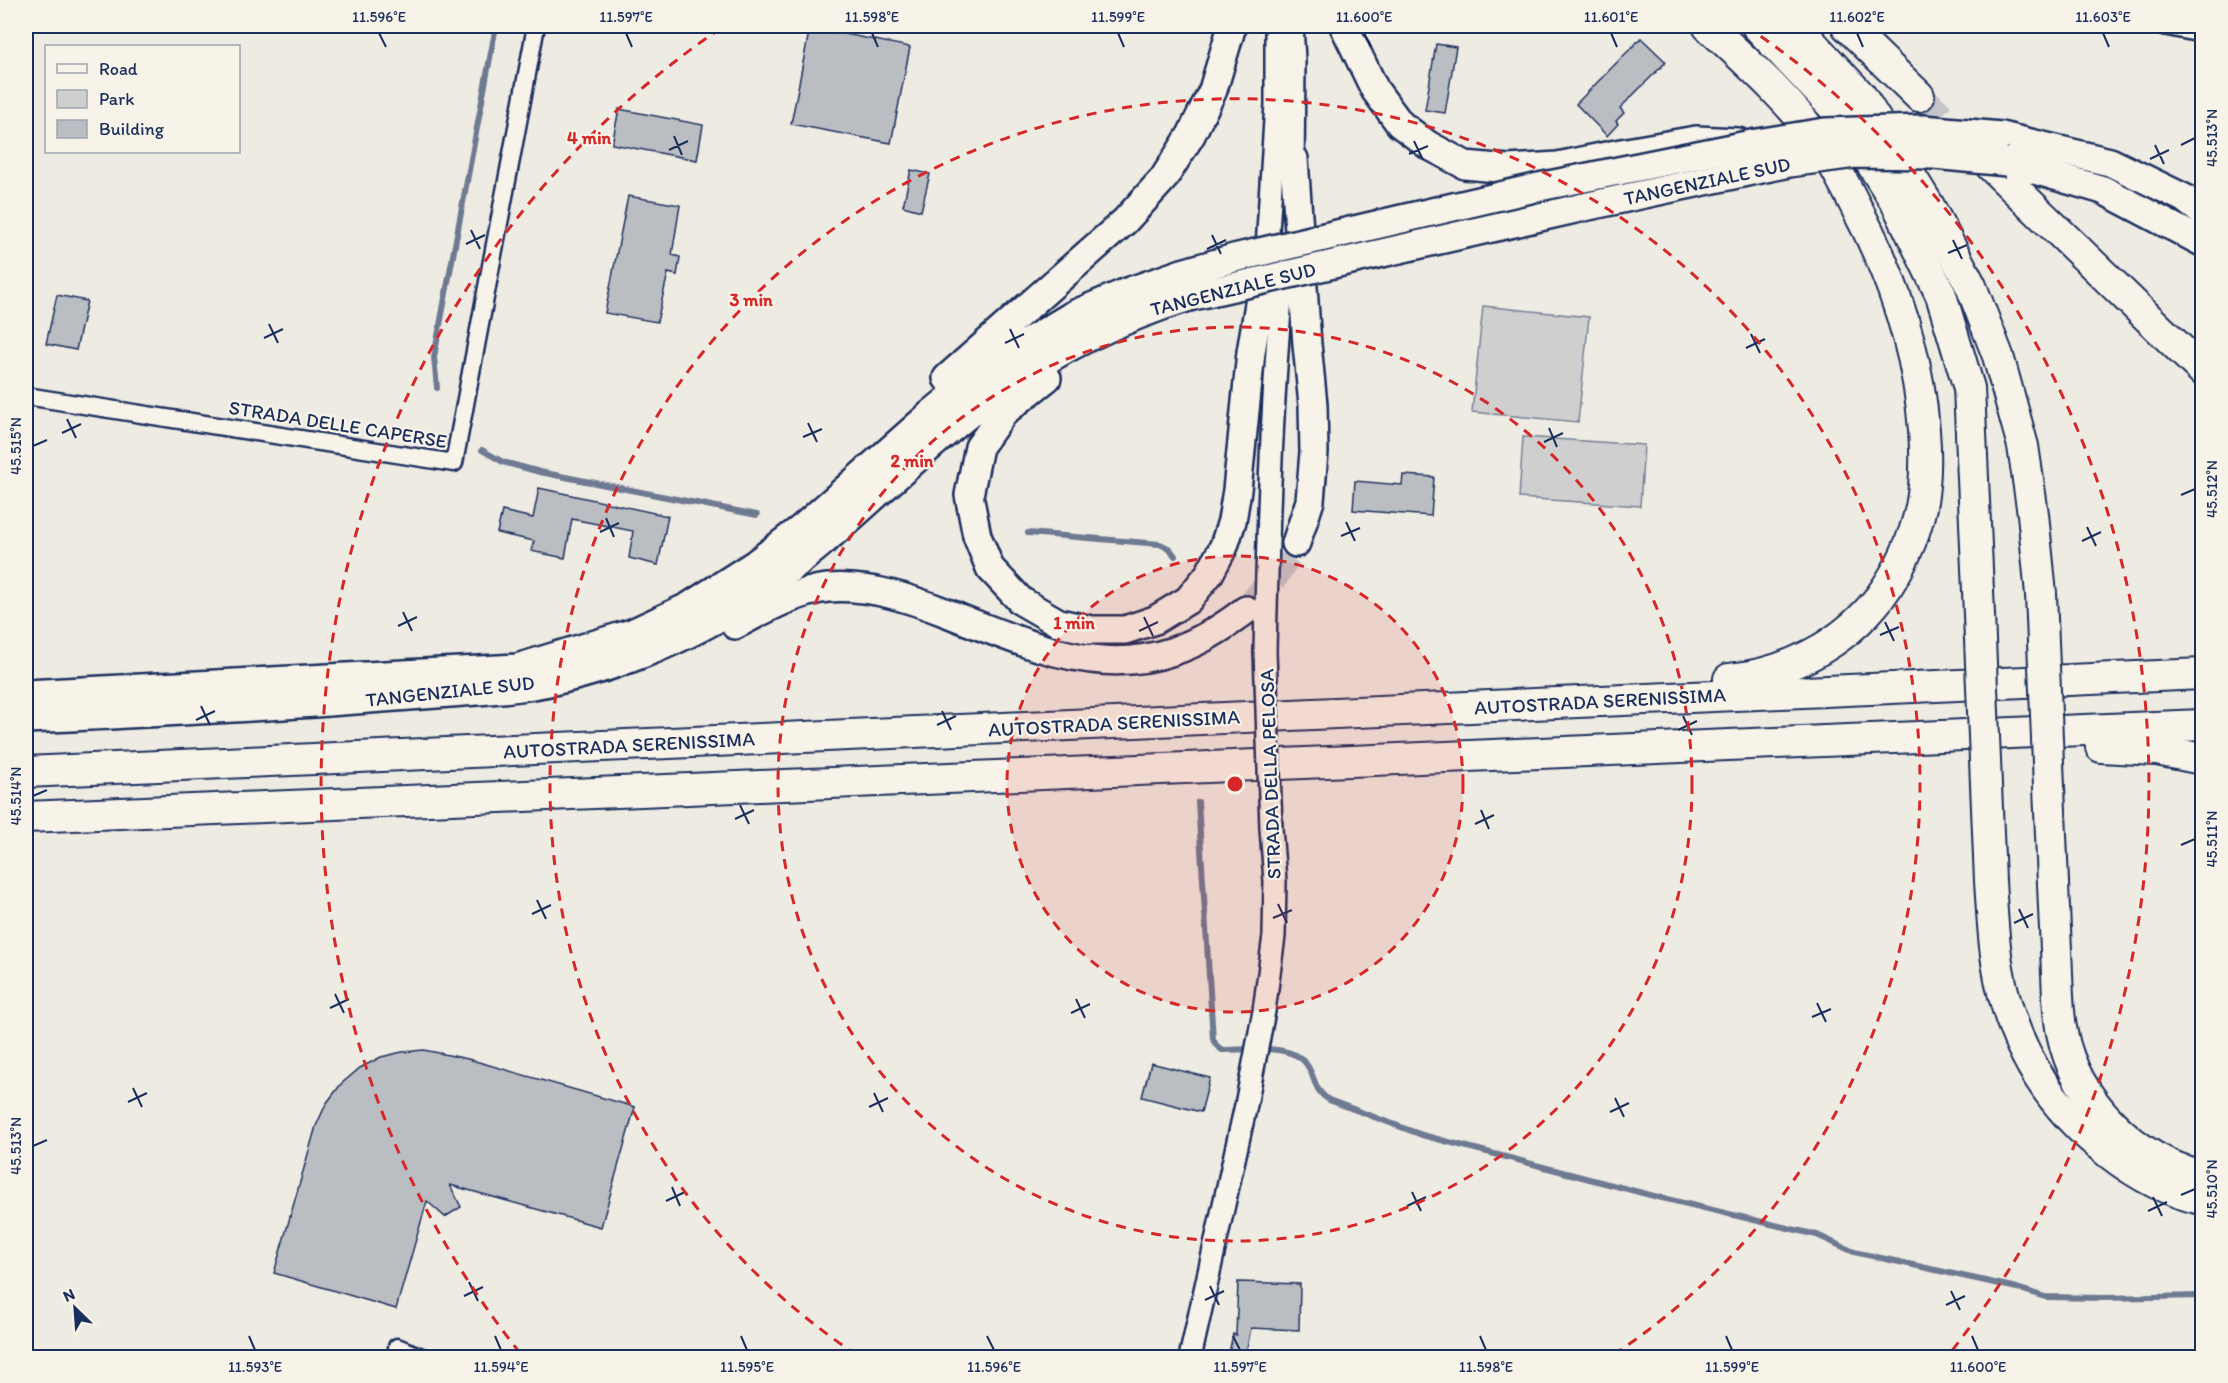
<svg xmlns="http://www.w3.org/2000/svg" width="2228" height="1383" font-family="Itim,sans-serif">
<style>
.green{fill:#cfcfcf;stroke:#757f96;stroke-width:1.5}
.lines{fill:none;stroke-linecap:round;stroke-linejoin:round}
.stream{stroke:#6e7992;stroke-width:6}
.building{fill:#babdc2;stroke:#1b2f5e;stroke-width:1.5}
.trunk-tunnel{stroke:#c4c5c8;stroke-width:27;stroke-dasharray:27 14;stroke-linecap:butt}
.motorway-tunnel{stroke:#c4c5c8;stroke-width:30;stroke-dasharray:30 15;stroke-linecap:butt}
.minor-casing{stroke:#1b2f5e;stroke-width:21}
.tertiary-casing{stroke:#1b2f5e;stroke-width:26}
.trunk-casing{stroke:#1b2f5e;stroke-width:32}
.motorway-casing{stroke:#1b2f5e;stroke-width:34}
.minor{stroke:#f7f3e8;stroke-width:16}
.tertiary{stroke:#f7f3e8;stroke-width:21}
.trunk{stroke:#f7f3e8;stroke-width:27}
.motorway{stroke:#f7f3e8;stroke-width:30}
.tertiary-bridge-casing{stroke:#1b2f5e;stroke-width:26;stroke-linecap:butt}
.trunk-bridge-casing{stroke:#1b2f5e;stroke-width:32;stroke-linecap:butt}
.motorway-bridge-casing{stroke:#1b2f5e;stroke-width:34;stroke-linecap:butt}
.tertiary-bridge{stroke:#f7f3e8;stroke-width:21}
.trunk-bridge{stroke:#f7f3e8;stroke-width:27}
.motorway-bridge{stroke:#f7f3e8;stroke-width:30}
.ticks{fill:none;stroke:#1b2f5e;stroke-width:2}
.ring{fill:none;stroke:#d62828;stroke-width:3;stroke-dasharray:10 8}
.labels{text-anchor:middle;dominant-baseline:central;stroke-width:4.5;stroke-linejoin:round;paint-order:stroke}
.street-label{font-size:20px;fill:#1b2f5e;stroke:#f7f3e8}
.centre{fill:#d62828;stroke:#f7f3e8;stroke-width:3}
.ring-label{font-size:18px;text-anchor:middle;font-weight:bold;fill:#d62828;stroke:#f7f3e8;stroke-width:4.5;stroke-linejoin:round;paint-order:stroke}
.neatline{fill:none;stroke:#1b2f5e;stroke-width:2}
.ticks-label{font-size:15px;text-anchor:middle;fill:#1b2f5e}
</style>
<rect width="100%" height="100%" fill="#eeebe2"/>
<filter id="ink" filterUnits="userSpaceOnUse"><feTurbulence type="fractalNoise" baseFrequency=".0167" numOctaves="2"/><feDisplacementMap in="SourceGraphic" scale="12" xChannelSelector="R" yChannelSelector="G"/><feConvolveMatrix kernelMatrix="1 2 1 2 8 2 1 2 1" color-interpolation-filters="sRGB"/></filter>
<g filter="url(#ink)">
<!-- green -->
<g class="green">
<polygon points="1483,306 1589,317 1578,422 1472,412"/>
<polygon points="1523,437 1644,445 1640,506 1519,498"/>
</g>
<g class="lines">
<!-- stream -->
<g class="stream">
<polyline points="437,388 434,357 496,26"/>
<polyline points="482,450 503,462 540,472 757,515"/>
<polyline points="1028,533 1160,544 1170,549 1175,556"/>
<path d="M1198,802L1213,1039L1216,1045L1222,1050C1247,1050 1293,1043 1307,1065C1316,1079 1314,1091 1329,1100L1422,1135L1654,1196L1817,1235L1854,1252L2017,1288L2045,1297L2103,1298L2202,1296"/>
</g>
</g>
<!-- building -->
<g class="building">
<polygon points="810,27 910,47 891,143 791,124"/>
<polygon points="1641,38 1666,62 1620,108 1624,113 1616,121 1618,124 1607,136 1576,104"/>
<polygon points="1436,44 1456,47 1445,113 1425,110"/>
<polygon points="619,109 703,125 697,160 612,144"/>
<polygon points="911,170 930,174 921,211 903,206"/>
<polygon points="628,196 680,205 672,255 680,257 677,275 668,273 657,322 605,313"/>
<polygon points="57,295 87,301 76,350 46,344"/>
<polygon points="1403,475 1434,477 1431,516 1353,510 1355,481 1402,485"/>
<polygon points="539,488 668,516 658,565 629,558 633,531 572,519 565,558 531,551 534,541 497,533 502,511 533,518"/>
<polygon points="424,1050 468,1059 635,1107 601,1227 450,1185 461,1207 445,1217 427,1201 396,1309 274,1273 316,1126 326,1104 341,1084 360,1068 381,1057 402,1052"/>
<polygon points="1151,1063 1210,1078 1201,1112 1142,1097"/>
<polygon points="1238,1282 1300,1284 1299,1330 1251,1328 1245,1358 1228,1358 1233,1334 1236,1335"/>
</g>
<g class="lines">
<!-- trunk-tunnel -->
<polyline class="trunk-tunnel" points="1246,610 1276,575 1296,543"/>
<!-- motorway-tunnel -->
<polyline class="motorway-tunnel" points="1919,96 1969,145"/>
<!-- minor casing -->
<g class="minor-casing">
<g id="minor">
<polyline points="2163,26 2202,34"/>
<polyline points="26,396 454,463 536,26"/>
<polyline points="397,1347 424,1358"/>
</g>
</g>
<!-- tertiary casing -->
<g class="tertiary-casing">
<g id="tertiary">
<polyline points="1292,26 1294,60 1293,175"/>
<polyline points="1266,264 1276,104 1276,26"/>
<path d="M1265,651C1268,521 1272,392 1284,263"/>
<polyline points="1190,1358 1246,1105 1264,1011 1274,936 1275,881 1271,828"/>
</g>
</g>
<!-- trunk casing -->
<g class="trunk-casing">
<g id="trunk">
<polyline points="1344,26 1375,90 1400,124 1428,145 1465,165 1508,169 1558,166 1621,153 1696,140 1738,142"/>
<polyline points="2001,136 2110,162 2184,198 2202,212"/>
<polyline points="1294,159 1307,344 1313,405 1314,452 1310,501 1296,543"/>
<polyline points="2007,162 2103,190 2202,242"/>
<polyline points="947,378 1125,221 1164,178 1191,135 1213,90 1232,26"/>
<polyline points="1047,378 1004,412 979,447 969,495 977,536 990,568 1021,601 1059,623 1091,630 1125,630 1155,620 1188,600 1209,574 1224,546 1232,521 1237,490 1251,352 1266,262"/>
<path d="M735,625C762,611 797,591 828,588C870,585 909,598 947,613C1061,658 1138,694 1246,610"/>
<polyline points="26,694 517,668 632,633 688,607 755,564 802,528 932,413 993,363 1073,315 1127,292 1182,273"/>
<path d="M26,719C122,715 218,709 315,703C360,700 405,696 450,693C473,691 497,690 520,687C599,676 687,641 753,596C836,539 904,463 984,402C1047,354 1115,320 1189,297"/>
</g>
</g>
<!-- motorway casing -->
<g class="motorway-casing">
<g id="motorway">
<path d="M1708,26C1748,63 1792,102 1823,147C1835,166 1846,187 1856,207C1893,277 1918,350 1924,430C1926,456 1926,482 1921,507C1914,539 1899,571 1880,597C1844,644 1787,674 1729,679"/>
<polyline points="1757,26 1840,114 1897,204 1941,295 1969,388 1978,591"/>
<polyline points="1796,26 1861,96 1929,206 1971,286 1998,356 2023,446 2033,514 2041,594"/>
<polyline points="1847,26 1919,96"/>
<polyline points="1991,166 2202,370"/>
<polyline points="2101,747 2157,750 2202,759"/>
<polyline points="26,772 2202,674"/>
<polyline points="26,817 2202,725"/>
<path d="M1990,881C1992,910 1993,940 1998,968C2011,1044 2048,1106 2109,1153C2136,1174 2168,1192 2202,1199"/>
<path d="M2053,883C2054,913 2056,944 2057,974C2058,994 2058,1014 2062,1033C2076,1101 2135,1160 2202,1176"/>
</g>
</g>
<!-- minor -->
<use href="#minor" class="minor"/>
<!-- tertiary -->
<use href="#tertiary" class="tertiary"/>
<!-- trunk -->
<use href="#trunk" class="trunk"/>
<!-- motorway -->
<use href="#motorway" class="motorway"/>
<!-- tertiary-bridge casing -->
<g class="tertiary-bridge-casing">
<polyline id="tertiary-bridge" points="1265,651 1271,828"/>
</g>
<!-- trunk-bridge casing -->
<g class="trunk-bridge-casing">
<g id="trunk-bridge">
<polyline points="1182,273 1234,258 1539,187 1757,143 1825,132 1923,129 2001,136"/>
<polyline points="1189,297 1584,207 1789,163 1855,154 1934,155 2007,162"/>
</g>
</g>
<!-- motorway-bridge casing -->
<g class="motorway-bridge-casing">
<g id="motorway-bridge">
<polyline points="1978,591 1990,881"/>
<polyline points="2041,594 2053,883"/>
</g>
</g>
<!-- tertiary-bridge -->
<use href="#tertiary-bridge" class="tertiary-bridge"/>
<!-- trunk-bridge -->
<use href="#trunk-bridge" class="trunk-bridge"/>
<!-- motorway-bridge -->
<use href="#motorway-bridge" class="motorway-bridge"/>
</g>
</g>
<!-- ticks -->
<path class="ticks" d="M379,33L386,47M626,33L632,47M872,33L878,47M1118,33L1124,47M1364,33L1371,47M1611,33L1617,47M1857,33L1863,47M2103,33L2109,47M674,136L682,155M1414,141L1423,160M2155,145L2164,164M2181,145L2195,138M669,150L688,141M1409,154L1428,146M2150,159L2169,150M471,230L480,249M1212,235L1221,254M1953,240L1962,259M466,244L485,235M1207,249L1226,240M1948,253L1967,245M269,324L278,343M1010,329L1019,348M1751,334L1760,353M264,338L283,329M1005,343L1024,334M1746,348L1765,339M67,419L76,438M808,423L817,442M1549,428L1557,447M62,433L81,424M803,437L822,429M1544,442L1563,433M33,446L47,440M2181,495L2195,489M606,518L614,537M1346,522L1355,541M2087,527L2096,546M600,532L619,523M1341,536L1360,528M2082,541L2101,532M403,612L412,631M1144,617L1153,636M1885,622L1894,641M398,626L417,617M1139,631L1158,622M1880,635L1899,627M201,706L210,725M942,711L951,730M1683,716L1692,735M196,720L215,711M937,725L956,716M1678,730L1697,721M33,796L47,790M740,805L749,824M1481,810L1489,829M735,819L754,810M1475,824L1494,815M2181,845L2195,839M537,900L546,919M1278,904L1287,923M2019,909L2028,928M532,914L551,905M1273,918L1292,910M2014,923L2033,914M335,994L344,1013M1076,999L1085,1018M1817,1003L1826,1022M330,1008L349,999M1071,1013L1090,1004M1812,1017L1831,1009M133,1088L142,1107M874,1093L883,1112M1615,1098L1624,1117M128,1102L147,1093M869,1107L888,1098M1610,1112L1629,1103M33,1146L47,1140M672,1187L680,1206M1412,1192L1421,1211M2181,1195L2195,1189M2153,1197L2162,1216M666,1201L685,1192M1407,1206L1426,1197M2148,1211L2167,1202M469,1282L478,1301M1210,1286L1219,1305M1951,1291L1960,1310M464,1296L483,1287M1205,1300L1224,1291M1946,1305L1965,1296M249,1336L255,1350M495,1336L501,1350M741,1336L747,1350M987,1336L994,1350M1233,1336L1240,1350M1480,1336L1486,1350M1726,1336L1732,1350M1972,1336L1978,1350"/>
<!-- distance rings -->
<circle cx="1235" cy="784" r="228" fill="#d62828" fill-opacity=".12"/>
<g class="ring">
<circle cx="1235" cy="784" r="228"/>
<circle cx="1235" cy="784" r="457"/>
<path d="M857 1355A685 685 0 1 1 1613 1355"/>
<path d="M520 1353A914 914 0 0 1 724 26M1746 26A914 914 0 0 1 1950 1353"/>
</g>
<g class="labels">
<!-- street labels -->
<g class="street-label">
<text transform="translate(1707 181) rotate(-12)">TANGENZIALE SUD</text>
<text transform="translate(1233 289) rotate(-14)">TANGENZIALE SUD</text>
<text transform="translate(338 424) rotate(9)">STRADA DELLE CAPERSE</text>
<text transform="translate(450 691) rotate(-6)">TANGENZIALE SUD</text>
<text transform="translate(1600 701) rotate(-3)">AUTOSTRADA SERENISSIMA</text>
<text transform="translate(1114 723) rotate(-3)">AUTOSTRADA SERENISSIMA</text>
<text transform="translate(629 745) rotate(-3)">AUTOSTRADA SERENISSIMA</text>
<text transform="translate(1270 774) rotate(-92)">STRADA DELLA PELOSA</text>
</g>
</g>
<circle cx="1235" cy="784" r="9" class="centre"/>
<g class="ring-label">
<text x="589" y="144">4 min</text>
<text x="751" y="306">3 min</text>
<text x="912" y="467">2 min</text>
<text x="1074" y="629">1 min</text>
</g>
<!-- margin -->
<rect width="2228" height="1383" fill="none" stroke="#f7f3e8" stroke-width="66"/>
<!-- legend -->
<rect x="45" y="45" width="195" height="108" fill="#f7f3e8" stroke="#9fa5b1" stroke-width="1.5"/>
<rect x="57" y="64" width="30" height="9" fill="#f7f3e8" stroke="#9fa5b1" stroke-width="1.5"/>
<text x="99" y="75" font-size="18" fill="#1b2f5e">Road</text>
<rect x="57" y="90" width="30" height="18" fill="#cfcfcf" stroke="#9fa5b1" stroke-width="1.5"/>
<text x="99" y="105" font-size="18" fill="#1b2f5e">Park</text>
<rect x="57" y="120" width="30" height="18" fill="#babdc2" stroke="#9fa5b1" stroke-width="1.5"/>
<text x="99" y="135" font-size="18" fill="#1b2f5e">Building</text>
<!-- north arrow -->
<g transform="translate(75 1308) rotate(335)" stroke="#f7f3e8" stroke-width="4.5" paint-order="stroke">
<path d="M0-4.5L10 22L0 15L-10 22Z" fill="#1b2f5e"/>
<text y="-9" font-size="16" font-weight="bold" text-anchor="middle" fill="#1b2f5e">N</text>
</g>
<rect x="33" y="33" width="2162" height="1317" class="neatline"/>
<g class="ticks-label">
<text x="379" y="22">11.596°E</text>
<text x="626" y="22">11.597°E</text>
<text x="872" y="22">11.598°E</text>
<text x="1118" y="22">11.599°E</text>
<text x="1364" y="22">11.600°E</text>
<text x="1611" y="22">11.601°E</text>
<text x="1857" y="22">11.602°E</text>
<text x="2103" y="22">11.603°E</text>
<text transform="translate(2212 138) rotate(-90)" y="5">45.513°N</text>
<text transform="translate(16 446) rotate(-90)" y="5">45.515°N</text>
<text transform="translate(2212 489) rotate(-90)" y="5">45.512°N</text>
<text transform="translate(16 796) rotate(-90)" y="5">45.514°N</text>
<text transform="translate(2212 839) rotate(-90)" y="5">45.511°N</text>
<text transform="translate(16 1146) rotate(-90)" y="5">45.513°N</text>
<text transform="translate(2212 1189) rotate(-90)" y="5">45.510°N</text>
<text x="255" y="1372">11.593°E</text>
<text x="501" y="1372">11.594°E</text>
<text x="747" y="1372">11.595°E</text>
<text x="994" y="1372">11.596°E</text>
<text x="1240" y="1372">11.597°E</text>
<text x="1486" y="1372">11.598°E</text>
<text x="1732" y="1372">11.599°E</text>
<text x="1978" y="1372">11.600°E</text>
</g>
</svg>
